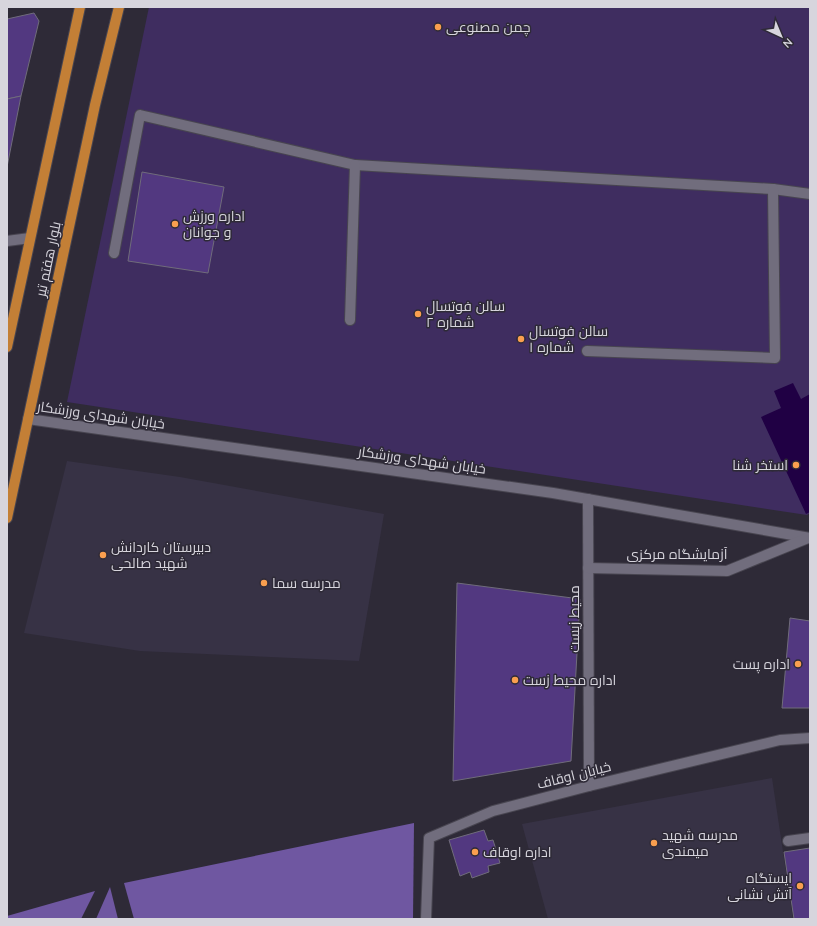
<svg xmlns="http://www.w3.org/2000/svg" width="817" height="926" font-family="Quicksand,Cairo,sans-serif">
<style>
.built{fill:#373245}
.green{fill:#3f2d60}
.forest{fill:#6f57a1}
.water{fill:#200044}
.building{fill:#523880;stroke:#706c7b}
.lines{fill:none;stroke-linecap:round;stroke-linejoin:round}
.minor-casing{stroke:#484550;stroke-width:12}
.major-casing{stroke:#484550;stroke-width:12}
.minor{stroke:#716d7d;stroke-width:10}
.major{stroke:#c37f36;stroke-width:10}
.poi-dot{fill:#fa9f4f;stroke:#2e2a37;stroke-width:1.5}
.labels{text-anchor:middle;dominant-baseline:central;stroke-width:3;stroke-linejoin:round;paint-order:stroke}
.poi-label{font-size:14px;fill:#d7d5dd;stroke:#2e2a37;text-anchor:start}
.street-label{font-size:14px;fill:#d7d5dd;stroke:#2e2a37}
</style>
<rect width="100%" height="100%" fill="#2e2a37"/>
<!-- built -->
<g class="built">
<polygon points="67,461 180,477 384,514 359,661 140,651 24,633"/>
<polygon points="772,778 793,919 548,919 522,824"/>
</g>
<!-- green -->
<polygon class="green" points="149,7 810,7 810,513 807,515 67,402"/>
<!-- forest -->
<g class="forest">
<polygon points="414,823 413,919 134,919 124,883"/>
<polygon points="110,887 118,919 96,919"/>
<polygon points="95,891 81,919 7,919 7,916"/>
</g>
<!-- water -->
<polygon class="water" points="793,383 801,399 810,394 810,512 806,514 761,417 781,408 774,391"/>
<!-- building -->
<g class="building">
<polygon points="34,13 39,21 21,96 7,99 7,19"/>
<polygon points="21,96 7,167 7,99"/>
<polygon points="142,172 224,187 208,273 128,261"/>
<polygon points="457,583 580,599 571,761 453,781"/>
<polygon points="790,618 810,621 810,708 782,708"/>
<polygon points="484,830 488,841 493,840 500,863 488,866 489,872 472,878 470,872 460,876 449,840"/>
<polygon points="810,848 810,919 794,919 784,852"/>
</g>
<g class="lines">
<!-- minor casing -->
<g class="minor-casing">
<g id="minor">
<polyline points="7,241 30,238"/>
<polyline points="114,253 140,115 355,165 773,189 810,194"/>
<polyline points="350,320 355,165"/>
<polyline points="587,351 775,358 773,189"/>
<polyline points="28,419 553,493 810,538"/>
<polyline points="588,499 589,786"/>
<polyline points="588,568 727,571 808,538"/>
<polyline points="788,841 810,838"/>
<polyline points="426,919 429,838 493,811 589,786 780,740 810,738"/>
</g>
</g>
<!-- major casing -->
<g class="major-casing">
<g id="major">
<polyline points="7,347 80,7"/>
<polyline points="7,518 95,105 119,7"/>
</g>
</g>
<!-- minor -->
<use href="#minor" class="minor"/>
<!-- major -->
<use href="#major" class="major"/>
</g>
<!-- markers -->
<g class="poi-dot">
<circle cx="438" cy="27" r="4"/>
<circle cx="175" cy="224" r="4"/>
<circle cx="418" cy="314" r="4"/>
<circle cx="521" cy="339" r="4"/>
<circle cx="796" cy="465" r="4"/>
<circle cx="103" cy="555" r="4"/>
<circle cx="264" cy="583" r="4"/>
<circle cx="798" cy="664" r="4"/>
<circle cx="515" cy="680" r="4"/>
<circle cx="654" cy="843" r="4"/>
<circle cx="475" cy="852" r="4"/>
<circle cx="800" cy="886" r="4"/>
</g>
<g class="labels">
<!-- poi labels -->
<g class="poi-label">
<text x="446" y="27">چمن مصنوعی</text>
<text x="183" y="216">اداره ورزش<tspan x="183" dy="16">و جوانان</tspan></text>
<text x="426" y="306">سالن فوتسال<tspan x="426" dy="16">شماره ۲</tspan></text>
<text x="529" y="331">سالن فوتسال<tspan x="529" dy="16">شماره ۱</tspan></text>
<text x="788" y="465" text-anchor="end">استخر شنا</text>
<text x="111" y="547">دبیرستان کاردانش<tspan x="111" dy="16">شهید صالحی</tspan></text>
<text x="272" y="583">مدرسه سما</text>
<text x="790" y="664" text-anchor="end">اداره پست</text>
<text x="523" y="680">اداره محیط زست</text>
<text x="662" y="835">مدرسه شهید<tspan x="662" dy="16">میمندی</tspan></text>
<text x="483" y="852">اداره اوقاف</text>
<text x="792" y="878" text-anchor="end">ایستگاه<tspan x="792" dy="16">آتش نشانی</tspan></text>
</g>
<!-- street labels -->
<g class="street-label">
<text transform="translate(48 259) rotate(-78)">بلوار هفتم تیر</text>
<text transform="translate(101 415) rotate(8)">خیابان شهدای ورزشکار</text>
<text transform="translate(422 460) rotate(8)">خیابان شهدای ورزشکار</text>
<text x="677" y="554">آزمایشگاه مرکزی</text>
<text transform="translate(574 619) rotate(-90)">محیط زیست</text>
<text transform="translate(574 775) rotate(-14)">خیابان اوقاف</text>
</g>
</g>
<!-- border -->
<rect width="817" height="926" fill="none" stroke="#d7d5dd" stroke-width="16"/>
<!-- north arrow -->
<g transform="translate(781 36) rotate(136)" stroke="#2e2a37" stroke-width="3" paint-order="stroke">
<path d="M0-3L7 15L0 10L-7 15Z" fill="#d7d5dd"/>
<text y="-6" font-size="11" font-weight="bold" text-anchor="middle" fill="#d7d5dd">N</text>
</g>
</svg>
